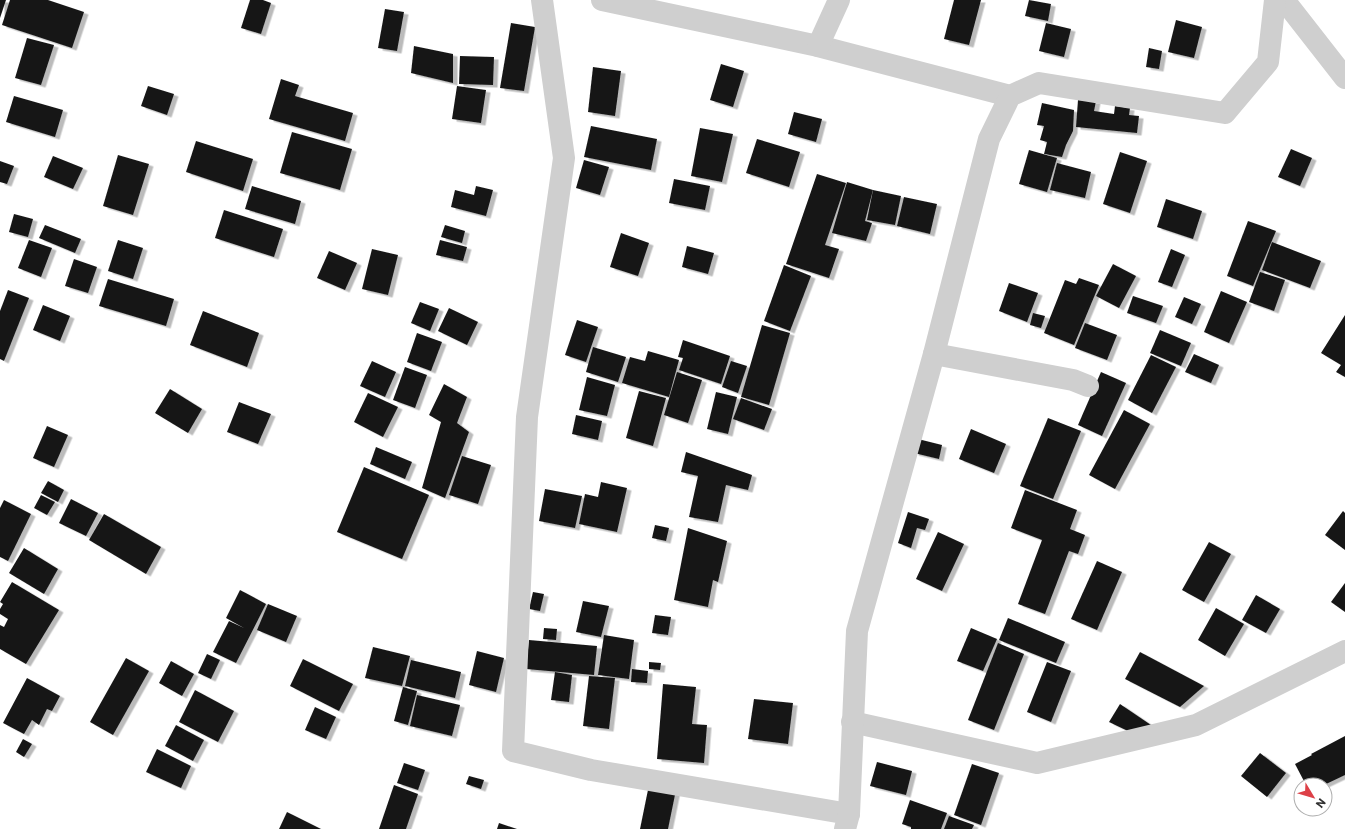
<svg xmlns="http://www.w3.org/2000/svg" width="1345" height="829" font-family="Commissioner,sans-serif">
<style>
.building{fill:#191919;filter:url(#shadow)}
.lines{fill:none;stroke-linecap:round;stroke-linejoin:round}
.minor{stroke:#cfcfcf;stroke-width:22}
</style>
<defs>
<filter id="shadow"><feDropShadow dx="4.5" dy="2.5" stdDeviation="0" flood-color="#0004"/></filter>
</defs>
<rect width="100%" height="100%" fill="#fff"/>
<!-- building -->
<g class="building">
<polygon points="0,0 6,0 0,18"/>
<polygon points="10,0 48,0 84,12 72,48 2,25"/>
<polygon points="250,0 263,0 271,3 261,34 241,28"/>
<polygon points="954,0 981,0 969,45 944,39"/>
<polygon points="1029,0 1051,4 1048,21 1025,16"/>
<polygon points="385,9 404,12 397,51 378,48"/>
<polygon points="1176,20 1202,27 1194,58 1168,52"/>
<polygon points="511,23 535,27 524,91 500,88"/>
<polygon points="1046,23 1071,29 1064,57 1039,51"/>
<polygon points="27,38 54,45 41,85 15,78"/>
<polygon points="414,46 453,54 453,83 411,73"/>
<polygon points="1149,48 1162,51 1159,69 1146,67"/>
<polygon points="460,56 494,57 493,85 459,84"/>
<polygon points="721,64 744,71 733,107 710,100"/>
<polygon points="593,67 621,71 615,116 588,112"/>
<polygon points="281,79 299,85 295,96 353,113 345,141 269,119"/>
<polygon points="148,86 174,94 167,115 141,106"/>
<polygon points="457,86 486,90 481,123 452,119"/>
<polygon points="14,96 63,110 55,137 6,122"/>
<polygon points="1078,100 1096,101 1094,111 1114,114 1115,106 1130,108 1129,115 1139,116 1137,133 1076,127"/>
<polygon points="1042,103 1074,110 1073,131 1066,145 1062,157 1044,154 1047,142 1040,140 1044,126 1037,125"/>
<polygon points="794,112 822,119 816,142 788,134"/>
<polygon points="591,126 657,139 651,170 584,157"/>
<polygon points="700,128 733,134 722,182 691,176"/>
<polygon points="292,132 352,149 340,190 280,173"/>
<polygon points="757,139 800,152 789,187 746,173"/>
<polygon points="196,141 253,159 243,191 186,172"/>
<polygon points="1291,149 1312,158 1300,186 1278,177"/>
<polygon points="1029,150 1057,158 1047,192 1019,184"/>
<polygon points="1120,152 1147,161 1130,213 1103,204"/>
<polygon points="118,155 149,164 133,215 103,206"/>
<polygon points="53,156 83,168 73,189 44,177"/>
<polygon points="584,160 609,167 600,195 576,188"/>
<polygon points="0,161 14,166 7,184 0,182"/>
<polygon points="1057,163 1091,172 1085,198 1050,190"/>
<polygon points="817,174 846,183 825,245 839,249 829,278 786,264"/>
<polygon points="674,179 710,186 705,210 669,203"/>
<polygon points="847,182 873,190 865,221 872,223 866,241 832,233"/>
<polygon points="252,186 301,201 295,224 245,209"/>
<polygon points="476,186 493,190 486,216 451,207 455,190 474,195"/>
<polygon points="873,190 901,196 895,225 867,220"/>
<polygon points="904,197 937,204 930,234 897,226"/>
<polygon points="1166,199 1202,211 1193,239 1157,227"/>
<polygon points="224,210 283,229 274,257 215,238"/>
<polygon points="14,214 33,219 28,237 9,232"/>
<polygon points="1248,221 1276,231 1253,286 1227,276"/>
<polygon points="45,225 81,239 75,253 39,238"/>
<polygon points="445,225 465,231 462,243 441,237"/>
<polygon points="621,233 649,243 638,276 610,267"/>
<polygon points="29,240 52,248 41,277 18,268"/>
<polygon points="118,240 143,248 133,279 108,271"/>
<polygon points="440,240 467,247 463,261 436,255"/>
<polygon points="1272,242 1321,261 1310,288 1262,270"/>
<polygon points="687,246 714,253 708,274 682,267"/>
<polygon points="372,249 398,255 388,295 362,289"/>
<polygon points="1171,249 1185,255 1172,287 1158,282"/>
<polygon points="329,251 357,263 345,290 317,278"/>
<polygon points="74,259 97,267 88,293 65,286"/>
<polygon points="1113,264 1136,276 1119,308 1096,296"/>
<polygon points="784,265 811,276 790,331 764,321"/>
<polygon points="1260,272 1285,280 1274,311 1249,302"/>
<polygon points="1079,278 1099,285 1074,345 1044,333 1065,280 1076,284"/>
<polygon points="108,279 174,299 166,326 99,306"/>
<polygon points="1009,283 1038,293 1027,322 999,311"/>
<polygon points="8,290 29,298 4,361 0,359 0,311"/>
<polygon points="1221,291 1247,302 1229,343 1204,332"/>
<polygon points="1133,296 1163,306 1156,323 1127,313"/>
<polygon points="1184,297 1201,304 1192,324 1175,317"/>
<polygon points="420,302 439,309 430,331 411,323"/>
<polygon points="43,305 70,316 60,341 33,330"/>
<polygon points="449,308 478,322 467,345 438,331"/>
<polygon points="203,311 259,333 247,367 190,345"/>
<polygon points="1033,313 1045,316 1041,328 1030,325"/>
<polygon points="1345,315 1345,377 1336,372 1341,365 1321,353"/>
<polygon points="577,320 598,327 586,362 565,355"/>
<polygon points="1085,323 1117,335 1107,360 1075,348"/>
<polygon points="762,325 790,333 769,405 741,397"/>
<polygon points="1160,330 1191,343 1181,366 1150,353"/>
<polygon points="417,333 442,342 431,371 407,362"/>
<polygon points="683,340 730,356 721,384 679,370 683,358 678,357"/>
<polygon points="593,347 626,357 618,382 586,372"/>
<polygon points="648,351 679,360 669,397 622,383 630,357 645,361"/>
<polygon points="1194,354 1219,365 1211,383 1185,372"/>
<polygon points="1151,355 1176,367 1152,413 1128,400"/>
<polygon points="372,361 396,372 385,397 360,386"/>
<polygon points="731,361 747,366 738,393 722,387"/>
<polygon points="405,367 427,375 415,408 393,400"/>
<polygon points="677,372 702,380 688,423 664,415"/>
<polygon points="1101,372 1126,383 1102,436 1078,425"/>
<polygon points="587,377 615,385 607,416 579,410"/>
<polygon points="444,384 467,397 457,423 469,432 445,498 422,488 441,422 429,415"/>
<polygon points="170,389 202,409 188,433 155,413"/>
<polygon points="639,391 666,398 653,446 626,438"/>
<polygon points="716,392 737,397 728,434 707,429"/>
<polygon points="368,393 398,407 383,437 354,422"/>
<polygon points="741,398 772,409 764,430 733,419"/>
<polygon points="239,402 271,414 258,444 227,432"/>
<polygon points="1124,410 1150,424 1115,489 1089,475"/>
<polygon points="576,415 602,421 598,440 572,434"/>
<polygon points="1048,418 1081,431 1053,499 1020,486"/>
<polygon points="47,426 68,435 54,467 33,458"/>
<polygon points="971,429 1006,444 994,473 959,459"/>
<polygon points="918,439 942,445 939,459 914,453"/>
<polygon points="376,447 412,462 405,479 370,464"/>
<polygon points="686,452 752,475 748,490 726,485 718,522 689,517 698,476 681,472"/>
<polygon points="462,456 491,465 478,504 449,495"/>
<polygon points="364,467 429,495 402,559 337,532"/>
<polygon points="48,481 64,490 58,502 41,493"/>
<polygon points="601,482 627,488 617,532 579,524 585,494 598,497"/>
<polygon points="545,489 582,496 575,528 539,521"/>
<polygon points="1025,490 1077,510 1070,529 1085,535 1078,554 1069,551 1045,614 1018,604 1042,540 1011,528"/>
<polygon points="41,495 55,502 47,515 34,508"/>
<polygon points="71,499 98,513 86,536 59,523"/>
<polygon points="4,500 31,514 8,561 0,557 0,508"/>
<polygon points="1343,511 1345,513 1345,550 1325,535"/>
<polygon points="908,512 929,519 925,530 917,528 911,548 898,543"/>
<polygon points="104,514 161,547 146,574 89,540"/>
<polygon points="655,525 669,528 666,541 652,538"/>
<polygon points="688,528 727,541 718,582 713,580 708,607 674,600"/>
<polygon points="938,532 964,544 942,591 916,579"/>
<polygon points="1209,542 1231,554 1204,602 1182,590"/>
<polygon points="24,548 58,569 44,594 9,573"/>
<polygon points="1097,561 1122,572 1097,630 1071,619"/>
<polygon points="12,582 59,610 26,664 0,649 0,625 4,627 8,619 0,614 0,609 3,604 0,602"/>
<polygon points="1345,583 1345,612 1331,602"/>
<polygon points="240,590 266,604 236,663 213,652 229,621 244,628 226,618"/>
<polygon points="533,592 544,594 540,611 529,609"/>
<polygon points="1256,595 1280,609 1266,633 1242,620"/>
<polygon points="583,601 609,606 601,637 576,632"/>
<polygon points="268,604 297,616 286,642 257,630"/>
<polygon points="1216,608 1244,624 1225,656 1198,640"/>
<polygon points="655,615 671,617 668,635 652,633"/>
<polygon points="1008,618 1065,642 1056,663 999,640"/>
<polygon points="544,628 557,629 556,640 543,639"/>
<polygon points="971,628 997,639 983,671 957,661"/>
<polygon points="604,635 634,640 629,679 598,675"/>
<polygon points="529,640 597,646 594,675 526,669"/>
<polygon points="998,643 1024,654 994,730 968,720"/>
<polygon points="373,647 410,656 402,686 365,678"/>
<polygon points="477,651 504,658 496,692 469,685"/>
<polygon points="1140,652 1204,686 1180,707 1125,679"/>
<polygon points="207,654 220,660 211,679 198,673"/>
<polygon points="126,658 149,671 113,735 90,722"/>
<polygon points="303,659 353,684 339,711 290,686"/>
<polygon points="411,660 461,672 455,698 405,686"/>
<polygon points="171,661 194,674 182,696 159,683"/>
<polygon points="649,662 661,663 660,670 649,669"/>
<polygon points="1047,662 1071,671 1051,722 1027,712"/>
<polygon points="632,669 648,671 647,683 631,682"/>
<polygon points="555,672 572,675 569,702 551,700"/>
<polygon points="589,676 615,678 609,729 583,726"/>
<polygon points="27,678 60,696 52,711 47,709 39,725 32,720 24,734 3,723"/>
<polygon points="663,684 696,687 692,724 707,725 704,763 657,759"/>
<polygon points="403,687 417,691 408,725 394,721"/>
<polygon points="195,690 234,711 218,742 179,722"/>
<polygon points="417,695 460,705 452,736 410,726"/>
<polygon points="754,699 793,703 788,744 748,739"/>
<polygon points="1120,704 1151,725 1130,732 1109,722"/>
<polygon points="315,707 336,717 326,739 305,730"/>
<polygon points="176,725 204,740 193,761 165,746"/>
<polygon points="1345,736 1345,775 1324,785 1306,785 1295,764 1312,755 1311,754"/>
<polygon points="23,739 32,744 24,757 16,752"/>
<polygon points="157,749 191,766 181,788 146,772"/>
<polygon points="1260,753 1286,773 1267,797 1241,776"/>
<polygon points="877,762 912,771 906,795 870,786"/>
<polygon points="404,763 425,770 418,790 397,783"/>
<polygon points="972,764 999,773 981,825 954,815"/>
<polygon points="469,776 484,780 481,789 466,784"/>
<polygon points="650,780 677,785 668,829 640,829"/>
<polygon points="394,785 418,794 406,829 379,829"/>
<polygon points="910,800 947,813 941,829 911,829 911,827 902,824"/>
<polygon points="287,812 321,829 279,829"/>
<polygon points="949,816 974,825 972,829 944,829"/>
<polygon points="499,823 517,829 497,829"/>
</g>
<g class="lines">
<!-- minor -->
<g class="minor">
<polyline points="542,0 564,158 527,417 513,751 591,770 849,814"/>
<polyline points="602,0 818,46 1010,96"/>
<polyline points="1284,0 1345,78"/>
<polyline points="818,46 839,0"/>
<polyline points="934,354 1073,380 1088,386"/>
<polyline points="852,722 1037,763 1196,725 1345,651"/>
<polyline points="845,829 849,814 857,631 934,354 989,139 1010,96 1039,83 1225,113 1268,62 1275,0"/>
</g>
</g>
<!-- north arrow -->
<g transform="translate(1313 797) rotate(128)"><circle r="19" fill="#ffffff" stroke="#adadad"/>
<path d="M0-3L7 15L0 10L-7 15Z" fill="#dd4047"/>
<text y="-6" font-size="11" font-weight="bold" text-anchor="middle" fill="#323232">N</text>
</g>
</svg>
